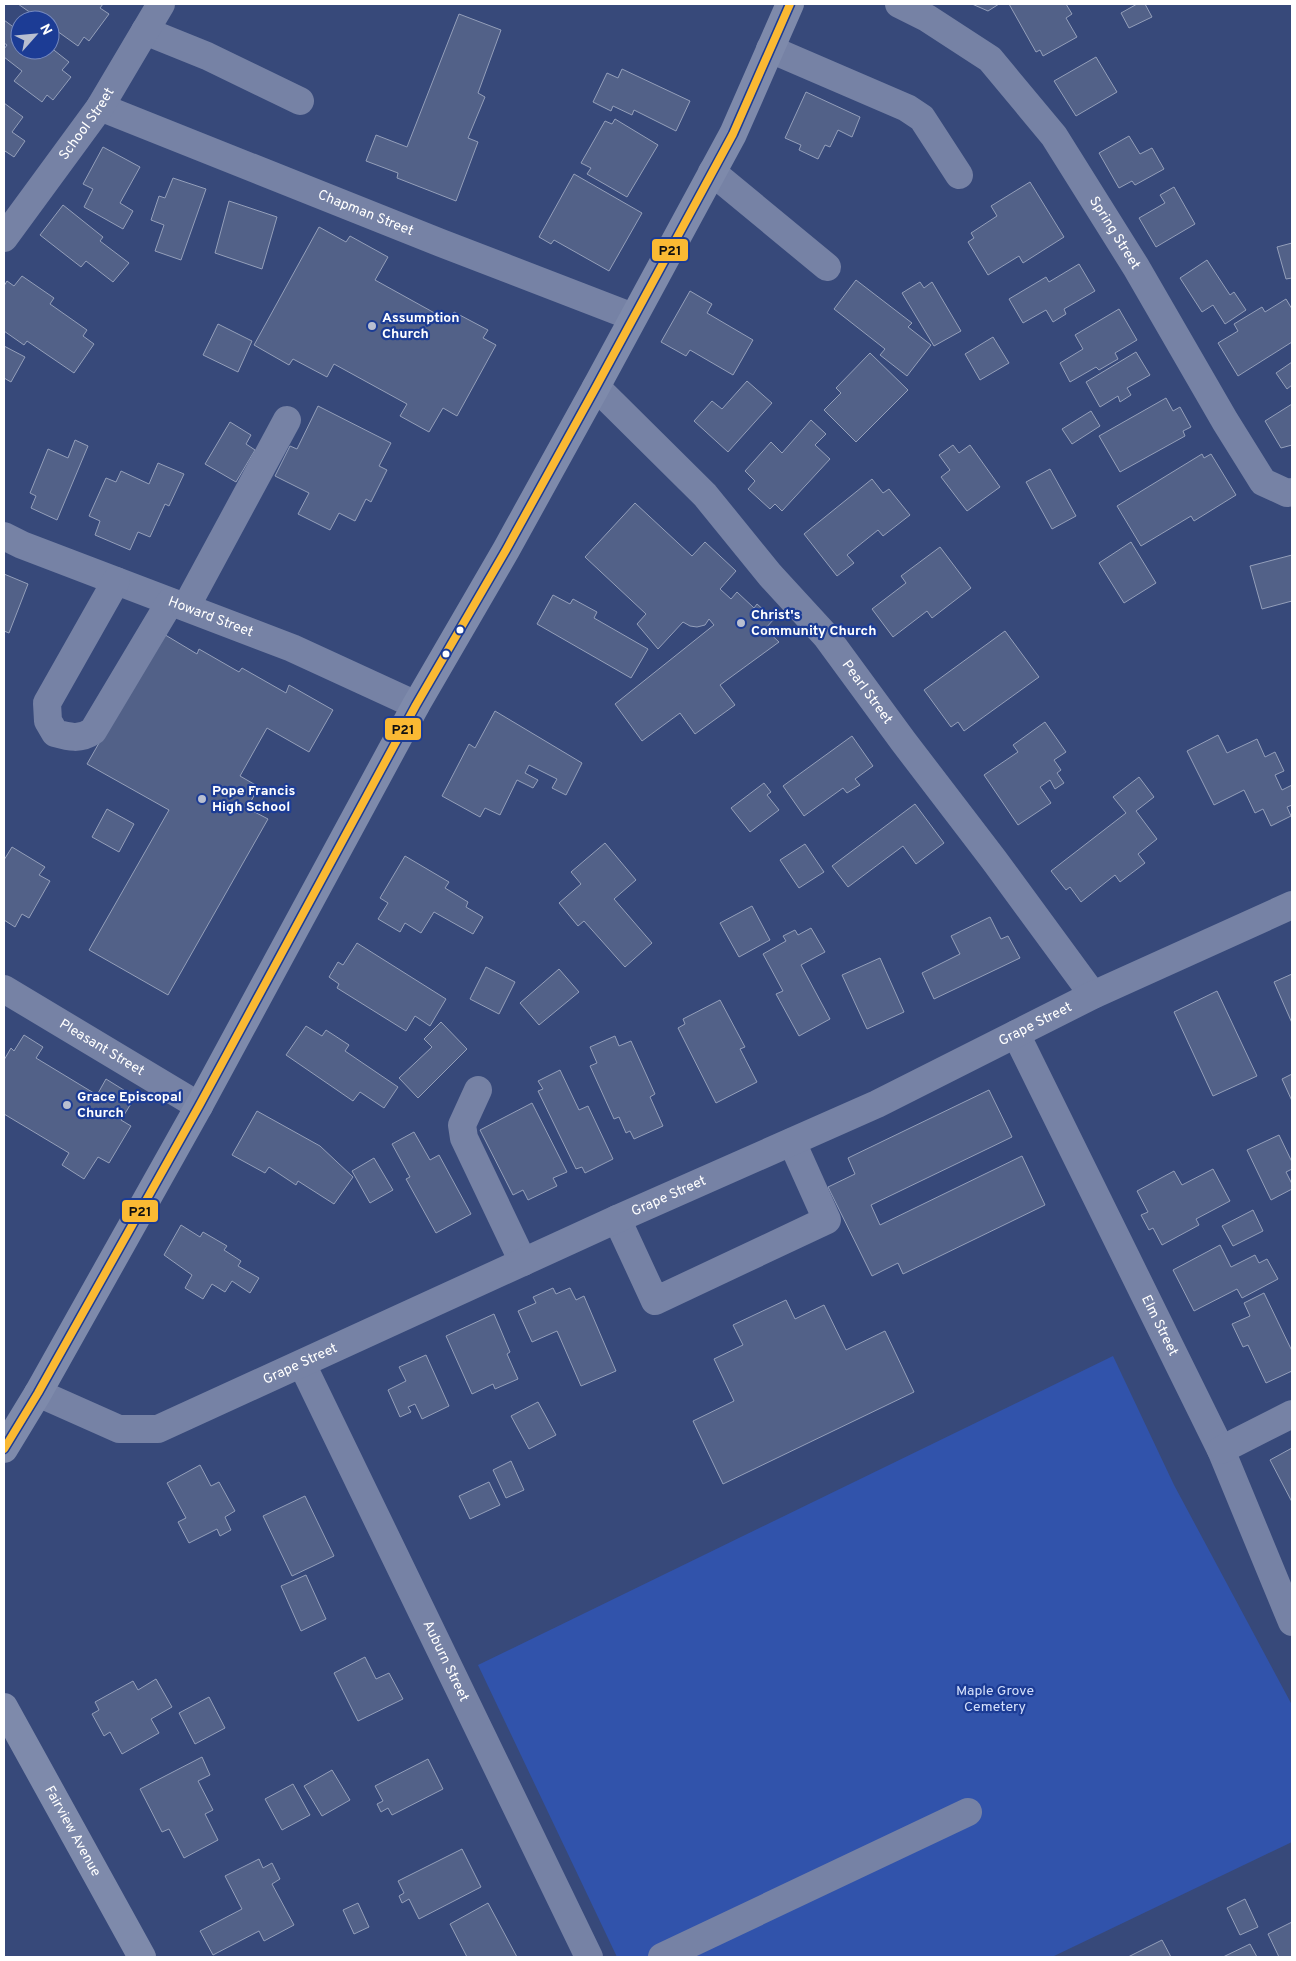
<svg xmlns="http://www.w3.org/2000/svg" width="1296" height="1961" font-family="Overpass,sans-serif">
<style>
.green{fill:#3153ab}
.building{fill:#526188;stroke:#949fba}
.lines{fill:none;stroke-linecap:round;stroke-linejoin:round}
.minor{stroke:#7682a5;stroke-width:28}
.major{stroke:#7e8aab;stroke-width:28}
.bus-1-casing{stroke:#1c3c95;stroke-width:11}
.bus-1{stroke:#fab933;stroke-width:8}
.poi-dot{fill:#b9bfd0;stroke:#1c3c95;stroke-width:2}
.bus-dot{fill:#fff;stroke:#1c3c95;stroke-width:2}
.labels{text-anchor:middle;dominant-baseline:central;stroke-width:4.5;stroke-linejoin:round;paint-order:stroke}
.street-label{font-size:14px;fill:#fff;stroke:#1c3c95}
.poi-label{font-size:14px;font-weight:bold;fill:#fff;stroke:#1c3c95;text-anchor:start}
.park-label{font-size:14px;fill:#d5e0fb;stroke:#1c3c95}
.line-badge{stroke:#1c3c95;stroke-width:2}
.pale-badge-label{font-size:14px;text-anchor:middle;font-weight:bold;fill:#111}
</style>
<rect width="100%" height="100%" fill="#37497a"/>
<!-- green -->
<polygon class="green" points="1113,1356 1174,1485 1292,1705 1292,1842 1052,1957 617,1957 478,1665"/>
<!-- building -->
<g class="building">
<polygon points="18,4 103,4 100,8 109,14 89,41 84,37 78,46 50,26 50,20 41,20"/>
<polygon points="972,4 999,4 988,11"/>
<polygon points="1009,4 1066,4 1072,14 1066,18 1077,37 1043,56 1040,50 1036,52"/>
<polygon points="1137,4 1145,4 1152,17 1129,28 1121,13"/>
<polygon points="459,14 501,30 478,93 485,97 468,138 478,142 456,201 397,178 398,173 366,161 376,135 407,147"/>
<polygon points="4,20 20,32 20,50 50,50 50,47 69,62 62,70 71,77 53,100 47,95 42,102 14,81 22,71 4,57 4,49 7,45 4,43"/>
<polygon points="1096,57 1117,92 1076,116 1054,81"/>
<polygon points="622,69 690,101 676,131 634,110 632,115 613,106 611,111 593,102 607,73 618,78"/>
<polygon points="806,92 860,117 852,137 838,130 830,147 825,145 818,159 799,150 801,145 785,138"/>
<polygon points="4,103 23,117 12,132 25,141 14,157 5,151 4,153"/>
<polygon points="615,119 658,145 627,197 587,174 591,168 581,163 605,121 612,124"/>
<polygon points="1129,136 1140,154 1152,148 1164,169 1135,185 1132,181 1119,188 1099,153"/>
<polygon points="103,147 140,167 120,203 133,211 123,229 84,207 93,189 83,184"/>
<polygon points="574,174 642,213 609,271 554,240 551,244 539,237"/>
<polygon points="173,178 206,189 181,260 155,251 164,225 151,220 159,196 165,198"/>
<polygon points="1030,182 1064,237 1023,263 1019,256 988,275 968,242 974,238 971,233 997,216 991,206"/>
<polygon points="1174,187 1195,224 1156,247 1139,218 1165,203 1160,195"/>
<polygon points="229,201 277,217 262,269 215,253"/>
<polygon points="63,205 103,237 100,241 129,263 113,282 86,261 81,267 40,235"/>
<polygon points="319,227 346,242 350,236 388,257 375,280 449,321 454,312 488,330 483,338 496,345 457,416 443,408 429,432 400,416 407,404 334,364 327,377 293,359 289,365 254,345"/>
<polygon points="1292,243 1292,278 1286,279 1277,247"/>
<polygon points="1207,260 1230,295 1234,292 1246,310 1225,324 1213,305 1202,312 1180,278"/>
<polygon points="1079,264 1095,291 1064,309 1066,314 1053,322 1046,310 1023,323 1009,299 1046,277 1049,282"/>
<polygon points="22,276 54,298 50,304 87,330 83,336 94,344 74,373 27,341 24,345 4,331 4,286 7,281 14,286"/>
<polygon points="856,280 912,323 908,327 931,345 907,376 880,355 885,349 834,309"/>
<polygon points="920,282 924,288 932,282 961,331 934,346 902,293"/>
<polygon points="690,291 712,304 707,313 753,340 733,375 690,350 686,356 661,342"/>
<polygon points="1286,299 1292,309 1292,342 1238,376 1218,343 1238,331 1234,324 1262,307 1265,312"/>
<polygon points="1119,309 1137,340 1115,353 1118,359 1099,370 1096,367 1070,382 1060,363 1083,349 1075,335"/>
<polygon points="218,324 252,341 238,372 203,355"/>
<polygon points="993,337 1009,363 980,380 965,354"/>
<polygon points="4,346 25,357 11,382 4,378"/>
<polygon points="1136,352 1150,375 1127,388 1131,395 1120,402 1118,396 1100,407 1086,382"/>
<polygon points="870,353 908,390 856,442 824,410 841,393 836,388"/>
<polygon points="1292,362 1292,385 1287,389 1276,373"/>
<polygon points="747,381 772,403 728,452 694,421 712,401 722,409"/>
<polygon points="1166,398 1173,411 1180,407 1191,427 1183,431 1185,436 1120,472 1099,436"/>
<polygon points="1292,404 1292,445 1281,448 1265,421"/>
<polygon points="318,406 391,443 379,466 387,470 371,502 366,499 355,521 339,513 330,530 298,514 309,493 275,476 290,446 297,449"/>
<polygon points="1091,411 1100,426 1072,444 1062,429"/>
<polygon points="811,420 826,434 815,445 830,459 782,511 775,504 770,509 748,489 755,481 745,471 771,442 782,453"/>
<polygon points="230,422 251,435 246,444 255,450 236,482 205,464"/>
<polygon points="75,440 88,446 57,520 31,508 36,496 30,493 48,449 68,458"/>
<polygon points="953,445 959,453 970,445 1000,487 967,511 941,477 950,470 939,455"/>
<polygon points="1202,454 1204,458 1211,454 1236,495 1194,521 1191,516 1141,546 1117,506"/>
<polygon points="158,463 184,474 169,506 165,504 150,537 138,532 130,550 95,535 100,521 89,516 106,478 116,482 121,471 149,484"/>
<polygon points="1050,469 1076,516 1052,529 1026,482"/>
<polygon points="872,479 883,493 889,489 910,515 883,536 878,530 847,555 854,563 837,576 804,534"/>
<polygon points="635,503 692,556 705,542 736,571 720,589 731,599 737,592 754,608 757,604 774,619 765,629 779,642 720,685 735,705 695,734 680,713 642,741 615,704 714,625 709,619 705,625 697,627 690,626 683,622 658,649 637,624 646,614 585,557"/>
<polygon points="1131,542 1156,583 1124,603 1099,563"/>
<polygon points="940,547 971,588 932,618 927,611 893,637 872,609 906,583 901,576"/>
<polygon points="1292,555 1292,601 1262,609 1250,566"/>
<polygon points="4,574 28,584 9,633 4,631"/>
<polygon points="553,595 570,604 573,599 597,612 594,618 648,649 631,678 537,624"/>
<polygon points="1005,631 1039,677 964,731 958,722 951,727 924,690"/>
<polygon points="162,633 197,654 199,649 239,672 242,668 286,693 289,685 333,710 309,752 267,728 240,776 259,787 247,808 268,819 168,995 89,950 169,810 87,764"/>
<polygon points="495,711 582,763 566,795 552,788 557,779 529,765 525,773 538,780 533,788 517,780 500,815 485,808 480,817 442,796 469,744 475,748"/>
<polygon points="1045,722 1066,752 1054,760 1061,770 1057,773 1064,783 1055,789 1050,780 1040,787 1051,803 1018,825 984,775 1018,752 1013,745"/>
<polygon points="1218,735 1227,753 1257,739 1265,757 1275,752 1284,771 1275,775 1282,790 1292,785 1292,805 1287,807 1291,816 1271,826 1263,809 1255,813 1244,790 1214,805 1187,751"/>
<polygon points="852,736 873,766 855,779 860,785 847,793 843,788 804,816 783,786"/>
<polygon points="1139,777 1154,797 1136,811 1157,839 1138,854 1145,863 1120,882 1115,875 1081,902 1070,887 1066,890 1051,871 1126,813 1113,797"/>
<polygon points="764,783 771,792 767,795 779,810 750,832 731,808"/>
<polygon points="915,804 944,843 916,864 903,846 848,887 832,866"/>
<polygon points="107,809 134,824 119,852 92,837"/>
<polygon points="605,843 636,880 614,899 652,943 625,967 584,921 578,926 559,903 581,884 571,872"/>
<polygon points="805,844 824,872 799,888 780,860"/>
<polygon points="12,847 45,867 39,875 50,881 29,918 22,914 15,927 4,920 4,860"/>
<polygon points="405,856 449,882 445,888 468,902 466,907 483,917 473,934 434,912 421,933 405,923 400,932 378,919 388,903 380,898"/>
<polygon points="752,906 770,940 739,957 720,923"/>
<polygon points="990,917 1001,939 1008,936 1020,958 934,999 922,973 960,954 951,936"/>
<polygon points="811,928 825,952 801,965 830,1019 799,1036 776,994 783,991 763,954 786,941 783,936 795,930 798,935"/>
<polygon points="357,943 446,999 430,1026 415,1016 406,1031 337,988 339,984 329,977 338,962 343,965"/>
<polygon points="880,958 904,1012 867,1029 842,975"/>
<polygon points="486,967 515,982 499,1014 470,999"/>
<polygon points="559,969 579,992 539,1025 520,1003"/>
<polygon points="1292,974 1292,1023 1274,982"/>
<polygon points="1217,991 1257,1076 1213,1096 1174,1012"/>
<polygon points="720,1000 745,1047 740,1049 757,1082 716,1103 678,1028 685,1024 683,1019"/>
<polygon points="441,1022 467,1049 418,1098 399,1078 432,1047 424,1039"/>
<polygon points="306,1026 322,1036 326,1030 349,1045 345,1051 398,1087 384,1108 360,1092 353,1101 286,1055"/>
<polygon points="24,1035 43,1047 36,1058 97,1095 106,1079 135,1097 121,1120 131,1126 109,1163 98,1157 84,1179 62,1165 69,1153 4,1114 4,1060 11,1048 14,1051"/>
<polygon points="615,1036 619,1046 631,1041 655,1094 650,1097 663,1126 634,1139 630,1131 626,1133 619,1117 614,1119 590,1066 597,1063 590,1047"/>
<polygon points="560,1070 579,1110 588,1106 613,1159 585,1173 582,1167 576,1169 538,1091 543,1089 538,1081"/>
<polygon points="1292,1074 1292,1101 1282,1079"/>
<polygon points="989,1090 1012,1137 871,1205 880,1225 1022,1156 1045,1205 903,1274 898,1263 872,1276 828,1187 855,1174 848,1158"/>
<polygon points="532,1103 567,1172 553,1178 557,1186 528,1200 523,1190 513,1195 480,1130"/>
<polygon points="257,1111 320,1146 353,1177 334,1204 298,1181 296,1185 269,1167 265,1173 232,1155"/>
<polygon points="414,1132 430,1160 439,1155 471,1214 436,1233 406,1179 410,1177 392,1144"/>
<polygon points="1279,1135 1292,1162 1292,1169 1286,1172 1292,1184 1292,1189 1271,1200 1247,1150"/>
<polygon points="374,1158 393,1190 370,1203 352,1171"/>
<polygon points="1213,1169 1230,1201 1196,1219 1199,1225 1162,1245 1153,1228 1149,1230 1141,1215 1148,1212 1137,1191 1174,1171 1182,1185"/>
<polygon points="1253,1210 1263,1231 1233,1246 1222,1226"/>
<polygon points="181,1225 200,1237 203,1232 227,1246 224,1250 241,1261 238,1266 259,1278 250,1293 232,1281 225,1292 212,1284 203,1299 185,1288 192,1275 164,1255"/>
<polygon points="1220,1245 1231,1267 1255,1255 1259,1263 1267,1259 1278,1279 1242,1298 1237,1289 1194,1311 1173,1270"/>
<polygon points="553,1288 556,1294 570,1288 576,1300 584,1296 616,1371 581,1386 557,1331 532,1342 518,1311 536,1303 533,1297"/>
<polygon points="1264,1293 1292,1351 1292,1371 1266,1383 1248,1345 1243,1347 1232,1324 1250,1316 1244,1303"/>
<polygon points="786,1300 795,1319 824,1305 846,1350 885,1331 914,1392 723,1484 693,1421 734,1401 714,1359 743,1345 733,1325"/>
<polygon points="494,1314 510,1352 507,1354 518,1379 495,1389 493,1384 472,1394 446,1336"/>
<polygon points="426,1355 449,1406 422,1419 415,1404 408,1407 411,1412 400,1417 388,1390 406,1381 399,1367"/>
<polygon points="538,1402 556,1435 529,1449 511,1416"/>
<polygon points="1292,1448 1292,1502 1270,1460"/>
<polygon points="511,1461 524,1490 506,1498 493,1470"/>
<polygon points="200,1465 211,1486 219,1482 235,1511 225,1517 231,1530 220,1536 217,1529 189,1543 178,1522 186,1518 167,1483"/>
<polygon points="489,1482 500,1505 470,1519 459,1496"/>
<polygon points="305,1496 334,1556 292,1576 263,1516"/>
<polygon points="306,1575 326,1619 301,1631 281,1586"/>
<polygon points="365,1657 376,1679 389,1673 403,1699 358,1721 334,1673"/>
<polygon points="156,1679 172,1707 151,1719 159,1733 122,1754 110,1732 104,1736 92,1714 99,1710 95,1702 133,1681 138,1690"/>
<polygon points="209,1697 225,1728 195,1744 179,1713"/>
<polygon points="202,1757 210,1775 198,1781 213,1810 205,1814 218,1840 184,1858 169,1829 162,1832 140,1789"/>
<polygon points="428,1759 443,1789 392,1815 388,1808 381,1812 377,1804 383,1801 375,1786"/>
<polygon points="332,1770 350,1800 322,1816 304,1786"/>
<polygon points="293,1784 310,1815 282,1830 265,1799"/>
<polygon points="462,1849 481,1887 419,1919 409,1899 402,1903 399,1896 404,1893 398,1881"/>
<polygon points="259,1859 263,1868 272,1863 280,1879 272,1884 294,1925 264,1941 259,1931 213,1955 200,1931 242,1909 225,1876"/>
<polygon points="1245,1899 1258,1927 1240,1935 1227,1908"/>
<polygon points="358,1903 369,1927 354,1934 343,1910"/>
<polygon points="488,1903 517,1957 467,1957 450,1924"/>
<polygon points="1292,1922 1292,1957 1279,1957 1268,1934"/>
<polygon points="1162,1940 1171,1957 1128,1957"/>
<polygon points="1250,1944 1257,1957 1223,1957"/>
</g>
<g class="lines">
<!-- minor -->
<g class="minor">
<path id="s1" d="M899,4L927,18L990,59L1054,136L1136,267L1225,421L1263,482L1287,493L1292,492"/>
<polyline points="145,31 207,56 300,101"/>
<polyline points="770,49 907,108 922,118 959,175"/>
<path id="s2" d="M100,107L441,243L633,317"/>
<polyline points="712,172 827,267"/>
<path id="s3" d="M4,238L100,107L161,4"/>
<path id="s4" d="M596,387L705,495L770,575L826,636L903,741L994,860L1093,995"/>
<path id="s5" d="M4,536L22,545L292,648L416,705"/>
<path d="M116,581L47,703L48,721L55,733C69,737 80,740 93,731L170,602"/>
<polyline points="186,607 287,420"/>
<path id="s6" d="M4,989L199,1106"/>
<path id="s7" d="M1016,1034L1221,1450L1292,1622"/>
<polyline points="478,1090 462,1125 464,1138 523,1262"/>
<polyline points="617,1219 655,1301 827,1220 792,1142"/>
<path id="s8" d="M302,1364L589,1957"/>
<path id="s9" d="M38,1393L119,1429H158L617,1219L877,1104L1093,995L1292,905"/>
<polyline points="1221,1450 1292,1414"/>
<polyline points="662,1957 968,1812"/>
</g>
<!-- major -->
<g class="major">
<polyline points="4,1449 38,1393 199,1106 416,705 506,550 596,387 733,134 790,4"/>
<path id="s10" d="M4,1707L142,1957"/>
</g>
<!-- bus-1 casing -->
<g class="bus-1-casing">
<polyline id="bus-1" points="4,1449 38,1393 199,1106 416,705 506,550 596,387 733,134 790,4"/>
</g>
<!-- bus-1 -->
<use href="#bus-1" class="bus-1"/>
</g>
<!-- markers -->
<g class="poi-dot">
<circle cx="372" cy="326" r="5"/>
<circle cx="741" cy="623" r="5"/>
<circle cx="202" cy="799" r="5"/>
<circle cx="67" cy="1105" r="5"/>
</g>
<g class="bus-dot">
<circle cx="460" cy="630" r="4.5"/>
<circle cx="446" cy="654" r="4.5"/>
</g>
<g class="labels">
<!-- street labels -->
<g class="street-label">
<text stroke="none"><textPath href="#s3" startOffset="141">School Street</textPath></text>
<text stroke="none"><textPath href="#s2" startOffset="286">Chapman Street</textPath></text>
<text stroke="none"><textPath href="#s1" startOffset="321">Spring Street</textPath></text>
<text stroke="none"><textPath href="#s5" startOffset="222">Howard Street</textPath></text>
<text stroke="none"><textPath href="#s4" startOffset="409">Pearl Street</textPath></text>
<text stroke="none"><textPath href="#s9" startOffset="1094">Grape Street</textPath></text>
<text stroke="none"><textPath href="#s6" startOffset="114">Pleasant Street</textPath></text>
<text stroke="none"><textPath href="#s9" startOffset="689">Grape Street</textPath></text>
<text stroke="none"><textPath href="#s7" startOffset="325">Elm Street</textPath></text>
<text stroke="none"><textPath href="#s9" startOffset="284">Grape Street</textPath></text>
<text stroke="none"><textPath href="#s8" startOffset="330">Auburn Street</textPath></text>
<text stroke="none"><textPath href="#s10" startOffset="142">Fairview Avenue</textPath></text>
</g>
<!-- poi labels -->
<g class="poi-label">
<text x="382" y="318">Assumption<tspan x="382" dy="16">Church</tspan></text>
<text x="751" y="615">Christ's<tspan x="751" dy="16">Community Church</tspan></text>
<text x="212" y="791">Pope Francis<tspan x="212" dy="16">High School</tspan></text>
<text x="77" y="1097">Grace Episcopal<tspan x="77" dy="16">Church</tspan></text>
</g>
<!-- park labels -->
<g class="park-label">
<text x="995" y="1691">Maple Grove<tspan x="995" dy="16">Cemetery</tspan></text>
</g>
</g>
<g class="line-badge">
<rect x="651" y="238" width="38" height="24" rx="5" fill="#fab933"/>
<rect x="384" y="717" width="38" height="24" rx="5" fill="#fab933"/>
<rect x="121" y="1199" width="38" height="24" rx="5" fill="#fab933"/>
</g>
<g class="pale-badge-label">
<text x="670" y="255">P21</text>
<text x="403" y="734">P21</text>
<text x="140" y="1216">P21</text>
</g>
<!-- border -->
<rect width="1296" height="1961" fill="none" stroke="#ffffff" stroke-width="10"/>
<!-- north arrow -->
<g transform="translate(35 35) rotate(63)"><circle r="24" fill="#1c3c95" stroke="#778abf"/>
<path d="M0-4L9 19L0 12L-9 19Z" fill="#b9bfd0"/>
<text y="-8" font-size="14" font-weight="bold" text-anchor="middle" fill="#ffffff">N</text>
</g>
</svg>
